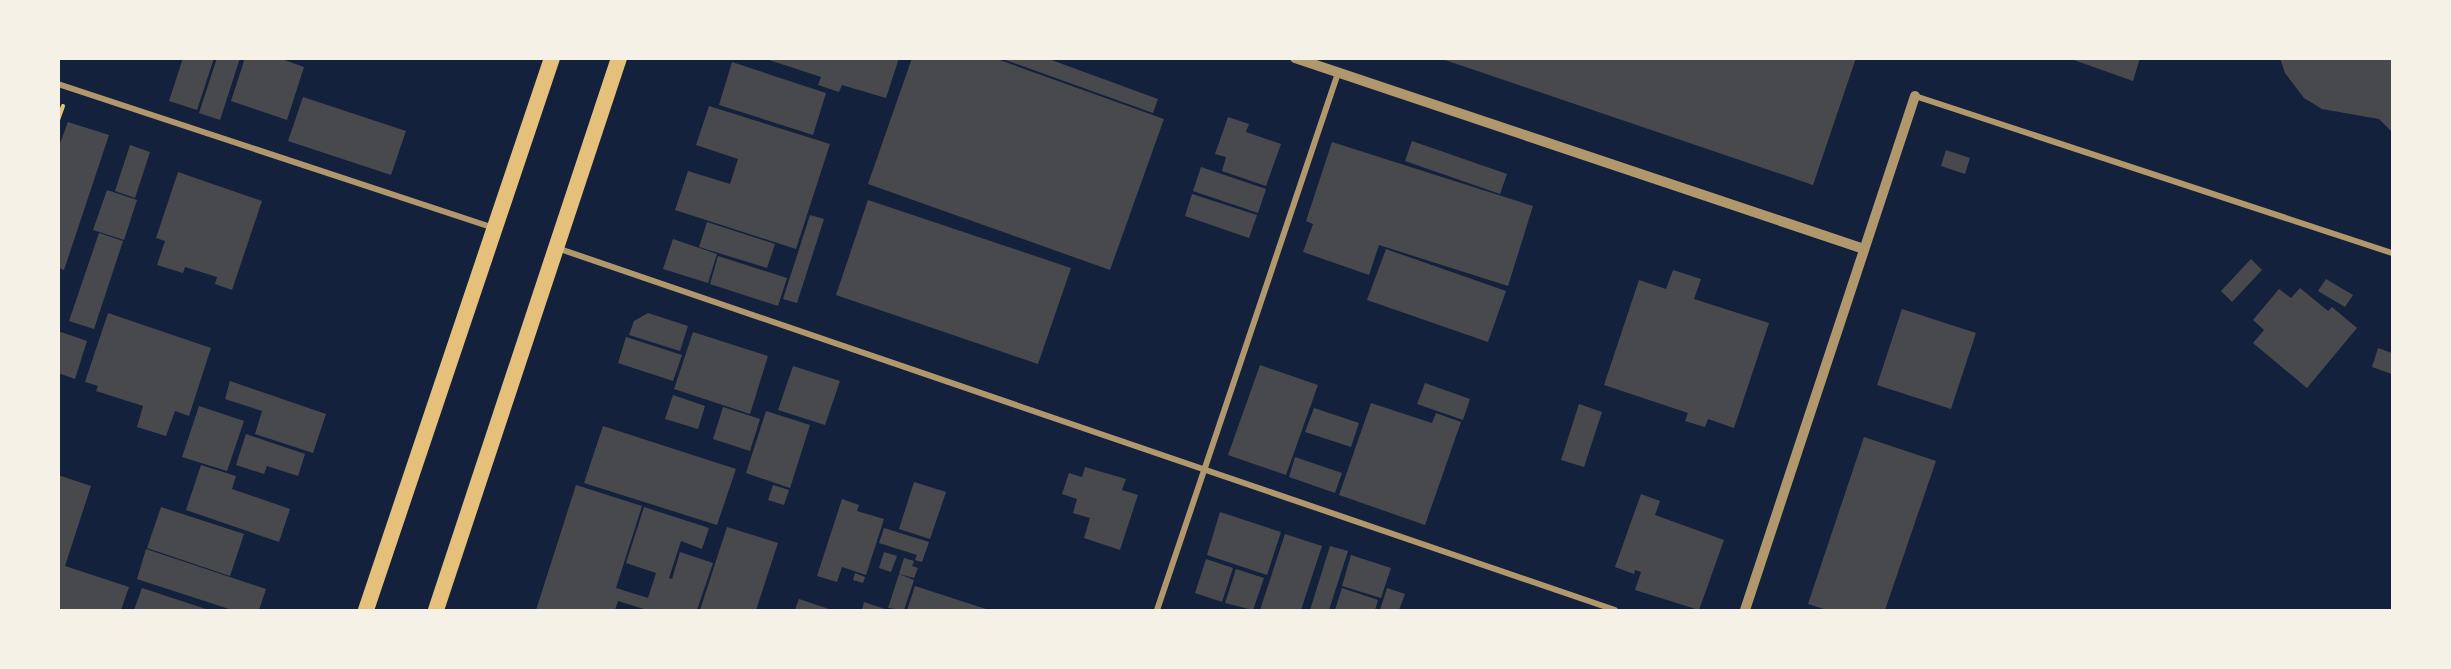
<svg xmlns="http://www.w3.org/2000/svg" width="2451" height="669" font-family="Inter,sans-serif">
<style>
.building{fill:#48494c}
.lines{fill:none;stroke-linecap:round;stroke-linejoin:round}
.path{stroke:#e5c07b;stroke-width:4}
.minor{stroke:#b1986c;stroke-width:6}
.tertiary{stroke:#b1986c;stroke-width:10}
.trunk{stroke:#e5c07b;stroke-width:16}
</style>
<rect width="100%" height="100%" fill="#14213d"/>
<!-- building -->
<g class="building">
<polygon points="183,58 214,58 197,110 169,101"/>
<polygon points="217,58 240,58 220,120 199,113"/>
<polygon points="245,58 279,58 304,67 287,120 231,101"/>
<polygon points="763,58 899,58 886,98 842,85 839,92 818,85 821,77"/>
<polygon points="912,58 994,58 1164,119 1110,270 868,184"/>
<polygon points="1000,58 1046,58 1158,99 1153,113"/>
<polygon points="1439,58 1856,58 1813,185"/>
<polygon points="2068,58 2140,58 2133,81"/>
<polygon points="2280,58 2392,58 2392,132 2379,119 2322,109 2304,98 2285,73"/>
<polygon points="732,62 826,93 813,135 719,105"/>
<polygon points="303,97 406,131 391,175 288,141"/>
<polygon points="709,106 830,144 796,249 675,210 688,171 730,184 738,159 696,145"/>
<polygon points="1228,117 1249,124 1246,132 1281,144 1266,186 1222,171 1226,157 1215,154"/>
<polygon points="68,122 109,135 64,270 58,268 58,149"/>
<polygon points="1412,141 1507,174 1500,194 1405,161"/>
<polygon points="1332,142 1533,206 1508,286 1379,245 1369,275 1303,252 1313,224 1306,221"/>
<polygon points="130,145 150,152 135,198 115,191"/>
<polygon points="1946,150 1970,158 1965,174 1941,166"/>
<polygon points="1201,167 1266,189 1258,213 1193,191"/>
<polygon points="178,172 262,201 232,290 215,284 217,277 185,267 183,273 157,265 165,241 156,238"/>
<polygon points="107,190 137,200 124,240 93,230"/>
<polygon points="1192,194 1257,215 1249,238 1185,216"/>
<polygon points="868,200 1071,268 1038,364 836,295"/>
<polygon points="810,215 824,219 797,303 783,299"/>
<polygon points="707,222 775,244 767,268 699,247"/>
<polygon points="99,233 123,241 94,329 69,321"/>
<polygon points="673,239 717,254 708,283 663,269"/>
<polygon points="1386,249 1506,291 1488,342 1367,300"/>
<polygon points="718,256 787,278 778,306 710,284"/>
<polygon points="2251,259 2262,270 2232,302 2221,291"/>
<polygon points="1673,270 1701,279 1694,299 1769,323 1734,428 1708,419 1705,427 1685,421 1688,413 1604,385 1639,280 1666,289"/>
<polygon points="2326,279 2353,295 2345,307 2318,291"/>
<polygon points="2300,288 2328,311 2332,307 2357,328 2307,388 2253,343 2264,330 2253,320 2279,289 2291,298"/>
<polygon points="1902,309 1976,333 1951,409 1877,385"/>
<polygon points="108,313 211,348 189,416 175,411 166,436 137,427 143,406 96,391 98,386 85,382"/>
<polygon points="648,313 688,326 680,351 629,335 634,321"/>
<polygon points="58,331 87,341 75,379 58,373"/>
<polygon points="693,332 768,356 750,414 674,389"/>
<polygon points="626,337 682,355 673,381 618,363"/>
<polygon points="2378,348 2392,353 2392,374 2372,367"/>
<polygon points="1260,365 1318,385 1286,475 1228,455"/>
<polygon points="793,366 840,381 825,425 778,410"/>
<polygon points="230,381 326,414 313,453 255,434 262,411 225,399"/>
<polygon points="1425,383 1470,399 1463,420 1417,404"/>
<polygon points="673,395 705,406 698,429 665,419"/>
<polygon points="1371,403 1432,423 1436,413 1461,422 1425,525 1339,495"/>
<polygon points="1579,404 1602,412 1584,467 1561,460"/>
<polygon points="199,406 244,421 227,471 182,457"/>
<polygon points="723,407 760,419 750,451 713,439"/>
<polygon points="1314,408 1359,423 1351,447 1305,432"/>
<polygon points="766,411 810,425 790,488 746,473"/>
<polygon points="603,426 736,469 717,525 584,483"/>
<polygon points="246,434 305,454 298,476 267,466 264,474 236,465"/>
<polygon points="1864,437 1936,461 1885,610 1827,610 1808,604"/>
<polygon points="1295,457 1342,473 1335,493 1289,477"/>
<polygon points="201,465 236,476 232,489 290,509 279,542 186,510"/>
<polygon points="1085,467 1126,479 1122,490 1138,495 1120,550 1084,538 1090,518 1073,513 1077,499 1062,494 1069,473 1082,477"/>
<polygon points="58,475 91,486 65,566 129,587 121,610 58,610"/>
<polygon points="914,482 946,492 930,539 899,529"/>
<polygon points="576,485 642,506 616,588 648,598 656,573 626,563 644,507 709,528 702,549 681,541 669,578 672,579 680,552 713,563 697,610 647,610 618,601 615,610 536,610"/>
<polygon points="773,485 789,490 784,505 768,500"/>
<polygon points="1641,494 1660,501 1655,515 1724,540 1699,610 1635,590 1641,572 1635,570 1634,574 1615,567"/>
<polygon points="842,499 859,505 857,511 884,519 866,575 842,567 837,582 817,576"/>
<polygon points="161,507 244,534 230,576 147,548"/>
<polygon points="1220,512 1281,532 1267,575 1207,555"/>
<polygon points="727,527 778,543 756,610 700,610"/>
<polygon points="884,528 929,542 922,562 915,560 917,555 879,543"/>
<polygon points="1285,534 1322,546 1301,610 1260,610"/>
<polygon points="1330,546 1348,551 1329,610 1310,610"/>
<polygon points="146,549 266,589 259,610 232,610 137,579"/>
<polygon points="884,552 897,556 891,572 879,568"/>
<polygon points="1351,555 1391,568 1381,598 1342,586"/>
<polygon points="904,558 914,561 912,566 918,568 914,578 899,574"/>
<polygon points="1206,559 1233,568 1222,602 1195,593"/>
<polygon points="1236,569 1264,578 1253,610 1225,603"/>
<polygon points="855,573 865,577 863,583 853,580"/>
<polygon points="899,574 914,580 904,610 888,608"/>
<polygon points="915,586 989,610 907,610"/>
<polygon points="142,588 209,610 134,610"/>
<polygon points="1342,588 1378,600 1375,610 1335,610"/>
<polygon points="1387,588 1405,594 1399,610 1380,610"/>
<polygon points="799,599 832,610 795,610"/>
<polygon points="864,602 888,610 862,610"/>
</g>
<g class="lines">
<!-- path -->
<polyline class="path" points="58,120 63,106"/>
<!-- minor -->
<g class="minor">
<polyline points="58,84 494,228"/>
<polyline points="1915,96 2392,253"/>
<polyline points="557,248 1615,610"/>
<polyline points="1157,610 1338,73"/>
</g>
<!-- tertiary -->
<g class="tertiary">
<polyline points="1295,58 1864,249"/>
<polyline points="1745,610 1915,96"/>
</g>
<!-- trunk -->
<g class="trunk">
<polyline points="366,610 552,58"/>
<polyline points="436,610 619,58"/>
</g>
</g>
<!-- border -->
<rect width="2451" height="669" fill="none" stroke="#f6f1e7" stroke-width="120"/>
</svg>
